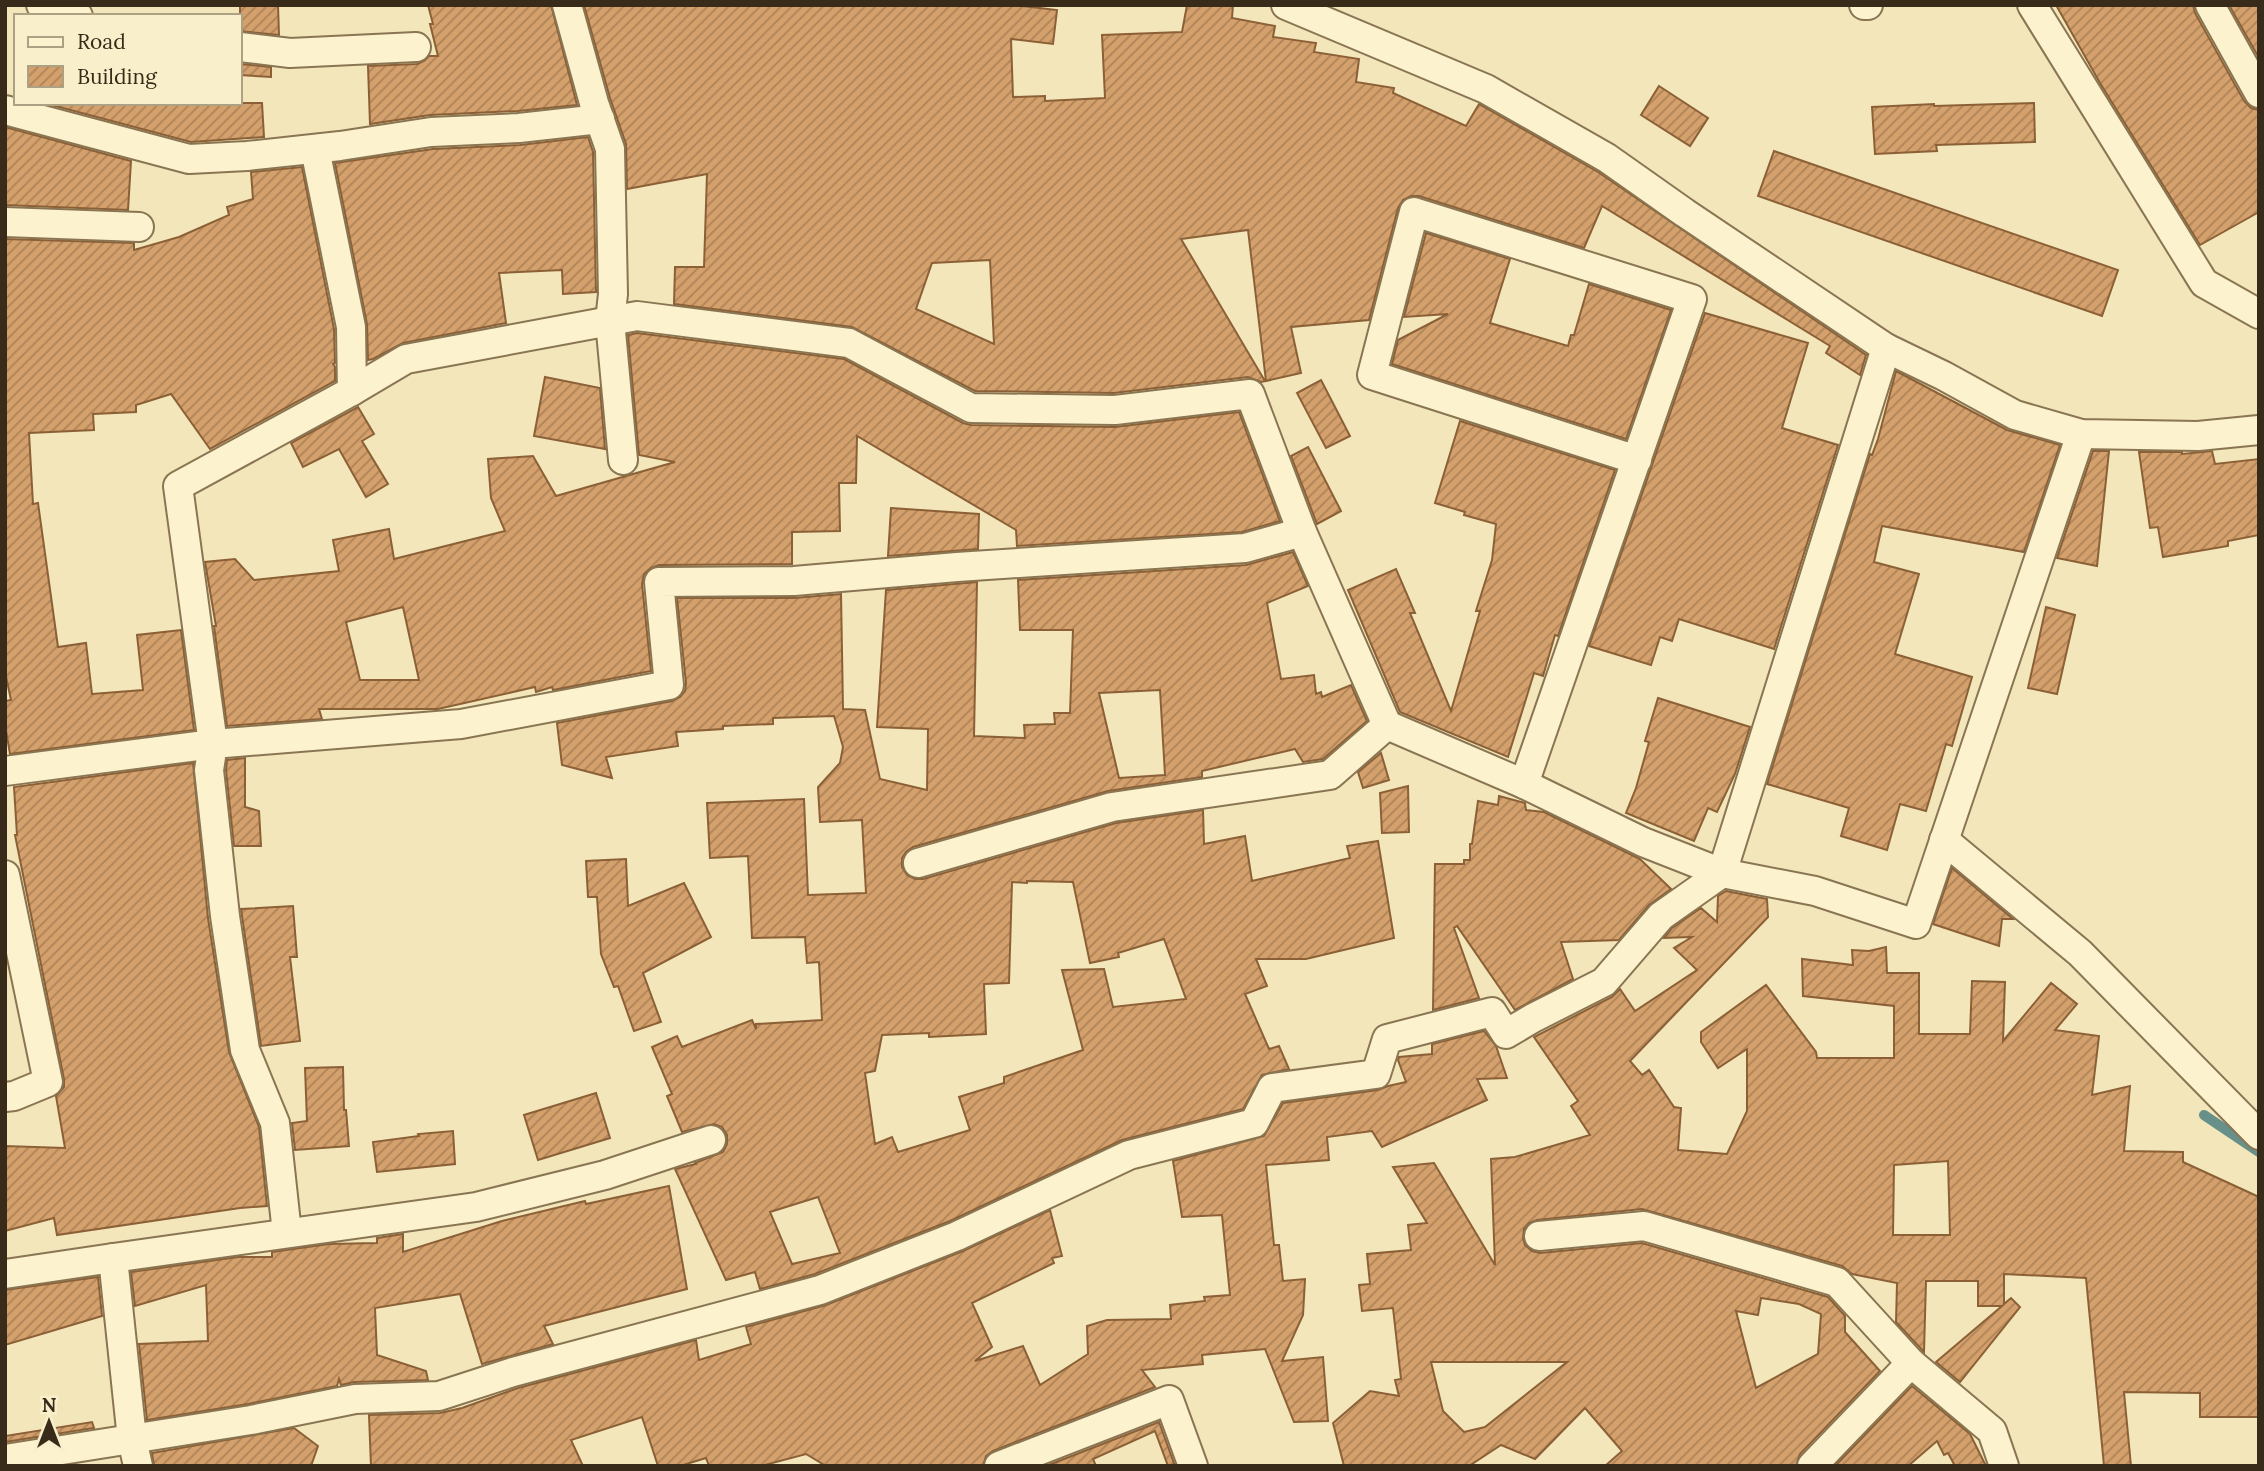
<svg xmlns="http://www.w3.org/2000/svg" width="2264" height="1471" font-family="Lora,serif">
<style>
.lines{fill:none;stroke-linecap:round;stroke-linejoin:round}
.stream{stroke:#669089;stroke-width:10}
.building{fill:url(#building-hatch);stroke:#8c6036;stroke-width:2;fill-rule:evenodd}
.minor-casing{stroke:#8a7553;stroke-width:32}
.minor{stroke:#fcf2ce;stroke-width:28}
</style>
<defs>
<pattern id="building-hatch" width="6" height="6" patternUnits="userSpaceOnUse" patternTransform="scale(1.75)"><rect width="6" height="6" fill="#d4a06c"/><path d="M-1 1l2-2M0 6l6-6M5 7l2-2" fill="none" stroke="#ad8358"/></pattern>
</defs>
<rect width="100%" height="100%" fill="#f2e6ba"/>
<g class="lines">
<!-- stream -->
<polyline class="stream" points="2204,1115 2259,1152"/>
</g>
<!-- building -->
<g class="building">
<polygon points="240,5 278,5 279,35 240,31"/>
<polygon points="428,5 551,5 577,105 518,111 430,115 370,124 368,66 417,64 424,61 429,56 438,56 430,24 433,24"/>
<path d="M584,5H1015L1057,10L1053,44L1011,39L1013,97L1045,96V101L1105,98L1102,35L1182,32L1187,5H1233L1232,18L1275,26L1273,37L1316,43L1314,52L1359,59L1356,82L1394,88L1393,93L1466,126L1479,104L1598,172L1866,355L1860,375L1826,353L1830,346L1602,206L1584,248L1419,196H1411L1403,200L1398,208L1369,320L1291,327L1301,373L1266,381L1248,230L1181,239L1265,381L1261,382L1248,377L1114,393L975,391L852,327L674,304L675,267H704L707,174L627,189L626,144L610,98ZM990,260L994,344L916,309L932,263Z"/>
<polygon points="2056,5 2193,5 2195,13 2244,101 2251,108 2259,110 2259,212 2200,245 2100,83"/>
<polygon points="2229,5 2259,5 2259,58"/>
<polygon points="240,64 271,67 271,77 240,75"/>
<polygon points="1659,86 1708,118 1690,146 1641,115"/>
<polygon points="44,103 262,103 264,137 191,142"/>
<polygon points="2034,103 2035,142 1936,145 1937,151 1875,154 1872,107 1934,104 1934,106"/>
<polygon points="5,127 131,161 128,210 5,205"/>
<polygon points="588,137 593,152 596,292 563,294 562,270 499,273 506,323 403,343 373,359 368,360 367,324 335,163 433,149 520,145"/>
<polygon points="1774,151 2118,270 2102,316 1758,196"/>
<polygon points="302,167 334,329 335,363 333,364 335,367 335,381 210,449 171,394 136,405 136,412 93,414 94,430 29,433 33,504 38,503 58,647 86,643 92,694 143,690 137,635 181,630 194,730 10,754 5,725 5,701 11,700 5,672 5,239 134,243 134,250 179,237 229,215 227,207 253,199 251,172"/>
<polygon points="1426,233 1510,259 1490,323 1568,346 1571,335 1574,335 1589,284 1671,310 1626,439 1392,364 1398,340 1448,314 1404,317"/>
<polygon points="1705,313 1808,343 1782,428 1838,445 1774,649 1679,619 1672,641 1660,637 1651,665 1589,646"/>
<path d="M637,333L844,359L963,423L971,425L1115,427L1239,412L1280,521L1242,532L1017,546L1016,530L857,436L856,483H839L840,531L792,532V564L659,565L651,568L644,574L642,584L651,671L553,690L552,687L536,692L535,687L438,709H319L322,719L227,726L214,626H216L205,562L235,559L254,580L339,571L333,540L389,529L394,559L505,531L491,498L488,459L533,456L556,496L675,462L639,455L628,335ZM403,607L419,680H360L346,622Z"/>
<polygon points="1896,371 2007,430 2060,445 2024,552 1882,526 1874,562 1919,574 1895,654 1972,677 1952,746 1946,744 1926,811 1900,804 1887,850 1841,836 1849,808 1767,784 1870,454 1872,455 1878,439"/>
<polygon points="545,377 600,388 605,449 534,436"/>
<polygon points="1321,380 1350,436 1326,448 1297,393"/>
<polygon points="358,407 374,434 362,441 388,484 366,497 339,449 303,467 291,443"/>
<polygon points="1460,421 1615,470 1558,636 1555,635 1543,676 1534,673 1508,757 1400,712 1348,590 1396,569 1415,613 1410,613 1451,711 1480,611 1476,611 1492,560 1496,524 1464,515 1465,512 1435,503"/>
<polygon points="1308,447 1341,511 1317,524 1291,456"/>
<polygon points="2093,451 2109,451 2097,566 2057,558"/>
<polygon points="2212,451 2215,464 2259,459 2259,535 2228,541 2228,546 2163,557 2158,527 2150,528 2139,452 2182,452 2182,454"/>
<polygon points="891,508 979,514 978,549 888,556"/>
<path d="M1293,552L1308,586L1267,603L1281,679L1314,675L1316,694L1321,692L1322,697L1351,685L1367,721L1323,759L1303,762L1295,749L1202,771V777L1108,791L913,847L906,852L902,858V867L907,875L915,879H923L1116,823L1203,810L1204,844L1245,836L1252,881L1350,858L1347,846L1378,841L1394,938L1306,959H1256L1267,986L1245,994L1269,1049L1279,1046L1289,1069L1262,1075L1243,1109L1122,1140L950,1221L815,1274L760,1289L755,1272L726,1280L675,1169L696,1164L695,1163L723,1152L727,1144V1135L722,1127L714,1124L682,1132L667,1096L672,1094L652,1047L677,1036L682,1047L752,1020L756,1029V1024L822,1020L819,962L807,963L805,937L752,938L748,856L710,858L707,803L804,799L808,895L866,893L862,820L820,822L818,787L840,763L843,747L834,716L773,718V724L723,726V729L676,732L678,746L606,757L612,778L562,765L557,723L672,701L680,697L685,691L686,683L677,598H794L841,594L843,709L865,710L880,779L927,790L928,729L877,727L886,590L977,582L974,736L1025,738L1024,725L1055,724L1054,713H1070L1073,630H1020L1018,580L1246,565ZM1160,690L1165,775L1119,778L1099,693ZM1027,881L1073,882L1090,963L1119,957L1118,953L1164,939L1186,999L1113,1007L1104,969L1062,970L1083,1050L1004,1077V1083L959,1097L970,1130L898,1152L892,1137L875,1144L865,1073L875,1071L882,1035L929,1033V1037L986,1034L984,984L1009,983L1012,882L1027,883ZM818,1197L840,1253L792,1264L770,1212Z"/>
<polygon points="2046,607 2075,615 2057,694 2028,688"/>
<polygon points="1658,698 1750,727 1735,774 1717,812 1708,808 1694,841 1626,813 1636,788 1649,742 1645,741"/>
<polygon points="1381,753 1389,780 1363,788 1358,772"/>
<polygon points="245,758 245,807 259,811 261,846 234,846 226,770 227,760"/>
<polygon points="193,763 208,918 229,1052 259,1127 267,1206 240,1208 57,1235 54,1218 5,1231 5,1146 65,1148 56,1096 64,1087 64,1079 15,835 17,835 14,787"/>
<polygon points="1408,786 1409,832 1382,833 1380,793"/>
<polygon points="1499,796 1525,803 1526,810 1544,812 1640,859 1671,889 1649,905 1619,940 1561,942 1573,979 1515,1010 1457,926 1454,928 1479,998 1433,1010 1435,864 1464,864 1464,860 1470,860 1470,844 1472,844 1478,801 1498,805"/>
<polygon points="626,859 628,906 684,883 711,937 643,973 661,1022 634,1031 618,986 614,987 601,954 597,897 588,897 586,861"/>
<polygon points="1952,868 2013,919 2002,919 1999,946 1933,924"/>
<path d="M1726,891L1767,899L1768,917L1630,1061L1642,1075L1649,1070L1674,1107L1681,1108L1678,1150L1727,1154L1747,1111V1049L1718,1068L1701,1042V1032L1766,985L1816,1052L1817,1058H1894V1006L1803,996L1802,959L1853,965L1852,950L1869,951L1886,947L1887,973H1919V1034H1970L1972,981L2005,982L2003,1041L2051,983L2077,1004L2055,1030L2099,1036L2092,1095L2130,1086L2124,1151L2183,1152V1162L2259,1197V1417H2200V1393L2124,1392L2131,1466H2104L2086,1278L2004,1274V1304L2011,1298L2020,1307L1960,1382L1936,1362L2002,1306H1978V1281H1926L1924,1352L1896,1322L1897,1283L1852,1274L1842,1266L1642,1209L1537,1220L1529,1223L1524,1229L1523,1238L1525,1245L1532,1251L1540,1253L1642,1243L1828,1297L1845,1316V1332L1880,1371L1800,1454L1796,1466H1605L1622,1451L1585,1408L1535,1459L1501,1445L1469,1466H1344L1333,1423L1370,1391L1399,1396L1395,1380L1401,1379L1393,1308L1362,1311L1359,1285L1370,1284L1367,1254L1411,1250L1408,1225L1427,1223L1393,1167L1434,1163L1495,1265L1491,1159L1515,1157L1590,1135L1571,1106L1578,1101L1534,1037L1612,997L1620,989L1635,1011L1697,970L1674,948L1692,937L1664,938L1672,928L1701,908L1717,922L1718,896ZM1948,1161L1950,1235H1893L1894,1165ZM1761,1298L1799,1304L1821,1314L1818,1354L1756,1388L1736,1311L1758,1315ZM1431,1362H1567L1485,1427L1464,1432L1443,1411Z"/>
<polygon points="293,906 297,957 290,957 300,1041 261,1046 241,909"/>
<polygon points="1484,1031 1496,1046 1507,1078 1477,1079 1487,1100 1382,1147 1372,1131 1327,1137 1329,1160 1266,1165 1274,1245 1279,1245 1283,1281 1305,1279 1303,1315 1282,1361 1323,1357 1328,1421 1294,1422 1265,1349 1202,1355 1203,1364 1142,1370 1155,1387 993,1451 986,1456 983,1466 826,1466 806,1454 761,1466 709,1466 706,1458 680,1466 658,1466 642,1417 571,1440 583,1466 371,1466 369,1415 440,1413 462,1408 518,1388 696,1340 699,1360 751,1344 746,1327 826,1305 963,1251 1050,1210 1062,1256 1052,1258 1054,1263 972,1303 992,1347 975,1361 1023,1346 1040,1385 1088,1354 1087,1326 1107,1320 1171,1319 1170,1305 1205,1301 1204,1297 1230,1295 1222,1215 1182,1217 1173,1161 1264,1136 1283,1103 1378,1090 1388,1086 1406,1082 1398,1060 1399,1057 1432,1054 1432,1044"/>
<polygon points="343,1067 344,1110 346,1110 349,1146 295,1150 292,1123 307,1121 305,1068"/>
<polygon points="596,1093 610,1138 538,1160 524,1115"/>
<polygon points="453,1131 455,1164 377,1172 373,1142 419,1136 418,1134"/>
<polygon points="669,1186 687,1289 544,1326 553,1344 482,1364 460,1294 375,1308 377,1355 426,1371 428,1380 354,1382 341,1385 339,1379 337,1386 248,1404 147,1420 139,1344 208,1341 206,1285 135,1306 131,1272 238,1257 272,1257 272,1252 329,1244 377,1243 377,1238 403,1234 403,1252 502,1221 585,1201 586,1204"/>
<polygon points="98,1277 102,1316 5,1345 5,1290"/>
<polygon points="1912,1386 1970,1434 1986,1466 1955,1466 1948,1453 1944,1455 1937,1441 1908,1466 1835,1466"/>
<polygon points="92,1422 94,1428 5,1442 5,1436"/>
<polygon points="1159,1422 1175,1466 1168,1466 1155,1431 1093,1459 1096,1466 1046,1466"/>
<polygon points="294,1428 318,1446 311,1466 154,1466 152,1453"/>
</g>
<g class="lines">
<!-- minor casing -->
<g class="minor-casing">
<g id="minor">
<polyline points="41,5 78,16"/>
<polyline points="567,5 594,103 610,149 613,294 610,321 623,460"/>
<polyline points="1286,5 1486,89 1607,158 1685,213 1886,348 1944,376 2015,415 2081,434 2198,436 2259,430"/>
<polyline points="1864,5 1868,5"/>
<polyline points="2032,5 2204,283 2259,314"/>
<polyline points="2210,5 2259,93"/>
<polyline points="240,47 290,53 416,47"/>
<polyline points="5,110 189,159 247,156 340,146 431,132 519,128 600,119"/>
<polyline points="315,149 351,327 352,391"/>
<polyline points="5,222 139,227"/>
<polyline points="1387,725 1524,784 1643,842 1722,873 1815,891 1916,924 2081,434"/>
<polyline points="5,771 213,744 178,486 352,391 406,359 637,316 849,343 971,408 1115,410 1250,394 1302,532 1387,725 1330,775 1112,807 918,863"/>
<polyline points="1524,784 1692,299 1414,212 1372,375 1637,460"/>
<polyline points="1944,840 2080,953 2259,1135"/>
<polyline points="5,875 48,1082 14,1096 5,1097"/>
<polyline points="287,1233 275,1123 245,1050 225,916 209,770 213,744 461,724 669,685 659,582 794,581 957,567 1245,548 1302,532"/>
<polyline points="1539,1236 1644,1226 1837,1282 1911,1363"/>
<polyline points="5,1274 113,1258"/>
<polyline points="5,1459 251,1420 355,1399 439,1396 513,1372 820,1290 957,1236 1129,1155 1254,1123 1272,1088 1376,1074 1387,1039 1492,1012 1506,1034 1533,1018 1604,982 1661,916 1722,873 1886,348"/>
<polyline points="138,1466 132,1439 113,1258 476,1207 605,1175 711,1140"/>
<polyline points="999,1466 1169,1400 1193,1466"/>
<polyline points="1812,1466 1911,1363 1992,1431 2004,1466"/>
</g>
</g>
<!-- minor -->
<use href="#minor" class="minor"/>
</g>
<!-- border -->
<rect width="2264" height="1471" fill="none" stroke="#382b19" stroke-width="14"/>
<!-- legend -->
<rect x="14" y="14" width="228" height="91" fill="#f9efca" stroke="#aca183" stroke-width="2"/>
<rect x="28" y="37" width="35" height="10" fill="#fcf2ce" stroke="#aca183" stroke-width="2"/>
<text x="77" y="49" font-size="21" fill="#382b19">Road</text>
<rect x="28" y="66" width="35" height="21" fill="url(#building-hatch)" stroke="#aca183" stroke-width="2"/>
<text x="77" y="84" font-size="21" fill="#382b19">Building</text>
<!-- north arrow -->
<g transform="translate(49 1422)" stroke="#f9efca" stroke-width="5" paint-order="stroke">
<path d="M0-5L12 26L0 18L-12 26Z" fill="#382b19"/>
<text y="-10" font-size="19" font-weight="bold" text-anchor="middle" fill="#382b19">N</text>
</g>
</svg>
